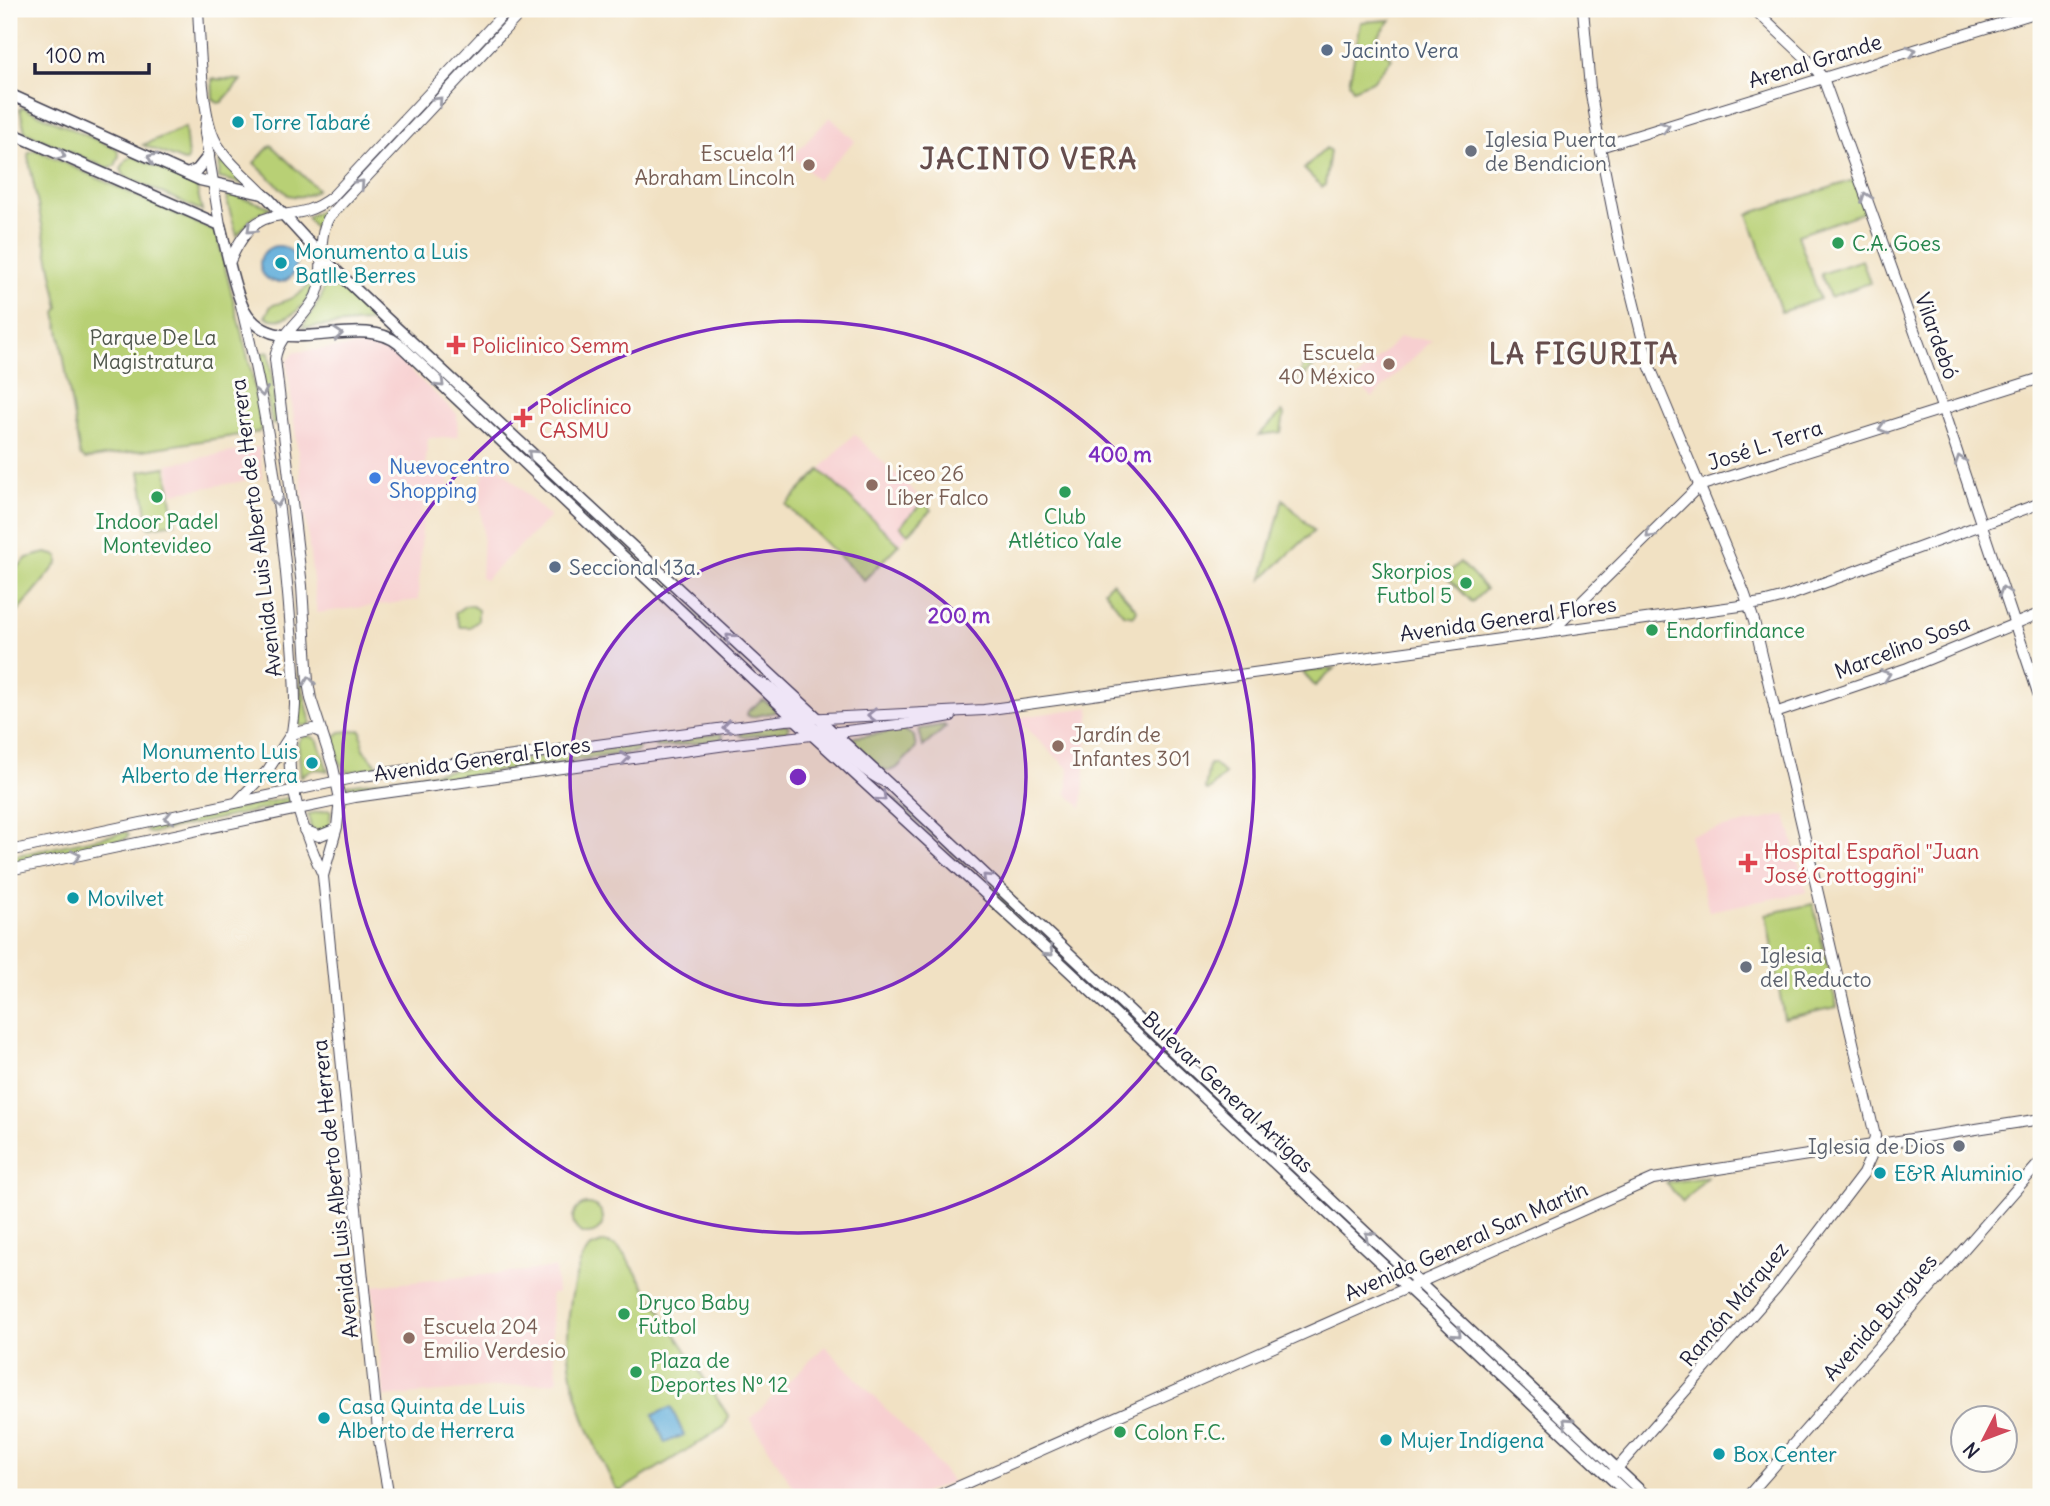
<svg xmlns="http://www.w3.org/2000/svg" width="2050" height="1506" font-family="Delius,sans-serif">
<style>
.built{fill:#f7cfd0}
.green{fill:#b8d075;stroke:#6d7958;stroke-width:2}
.water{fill:#61adda;stroke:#42688a;stroke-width:2}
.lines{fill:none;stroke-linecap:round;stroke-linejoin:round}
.secondary-casing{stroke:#413f4f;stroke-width:12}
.primary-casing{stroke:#413f4f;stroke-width:13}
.secondary{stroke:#fff;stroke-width:10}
.primary{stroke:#fff;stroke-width:10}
.oneway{stroke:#9c9ca7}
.ring{fill:none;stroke:#7b2cbf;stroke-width:3.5}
.service-dot{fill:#5c6f8a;stroke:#fdfcf7;stroke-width:2.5}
.culture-dot{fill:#0f9aa8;stroke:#fdfcf7;stroke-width:2.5}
.worship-dot{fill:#6b7280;stroke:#fdfcf7;stroke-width:2.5}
.education-dot{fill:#8d6e63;stroke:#fdfcf7;stroke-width:2.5}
.leisure-dot{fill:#2e9e5b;stroke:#fdfcf7;stroke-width:2.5}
.health-dot{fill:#e0444e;stroke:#fdfcf7;stroke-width:2.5}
.shop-dot{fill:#3f7fe0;stroke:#fdfcf7;stroke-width:2.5}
.labels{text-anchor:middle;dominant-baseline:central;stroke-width:6;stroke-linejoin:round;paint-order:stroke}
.service-label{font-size:21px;fill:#4e5e75;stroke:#fdfcf7;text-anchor:start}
.street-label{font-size:21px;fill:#22223b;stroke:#fdfcf7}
.culture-label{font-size:21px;fill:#0d838f;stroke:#fdfcf7;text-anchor:start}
.worship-label{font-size:21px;fill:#5b616d;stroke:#fdfcf7;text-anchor:start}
.education-label{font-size:21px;fill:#785e54;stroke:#fdfcf7;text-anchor:start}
.leisure-label{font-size:21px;fill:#27864d;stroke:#fdfcf7;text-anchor:start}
.park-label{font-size:21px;fill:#4f564c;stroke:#fdfcf7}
.health-label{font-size:21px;fill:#be3a42;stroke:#fdfcf7;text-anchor:start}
.shop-label{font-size:21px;fill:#366cbe;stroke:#fdfcf7;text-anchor:start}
.district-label{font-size:28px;font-weight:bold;letter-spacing:2px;fill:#654d4d;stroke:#fdfcf7}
.centre{fill:#7b2cbf;stroke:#fdfcf7;stroke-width:3.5}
.ring-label{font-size:21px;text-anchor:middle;font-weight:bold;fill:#7b2cbf;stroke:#fdfcf7;stroke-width:6;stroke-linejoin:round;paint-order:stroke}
</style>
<rect width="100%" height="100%" fill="#fdfcf7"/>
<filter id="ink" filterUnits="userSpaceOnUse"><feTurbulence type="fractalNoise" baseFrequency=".0143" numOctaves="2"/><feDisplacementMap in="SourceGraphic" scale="14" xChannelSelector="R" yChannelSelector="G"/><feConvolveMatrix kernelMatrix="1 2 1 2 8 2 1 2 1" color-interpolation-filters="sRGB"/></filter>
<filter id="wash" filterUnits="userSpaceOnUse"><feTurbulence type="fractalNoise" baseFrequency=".00686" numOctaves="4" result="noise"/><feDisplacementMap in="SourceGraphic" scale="28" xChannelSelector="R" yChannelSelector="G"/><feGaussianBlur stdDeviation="1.57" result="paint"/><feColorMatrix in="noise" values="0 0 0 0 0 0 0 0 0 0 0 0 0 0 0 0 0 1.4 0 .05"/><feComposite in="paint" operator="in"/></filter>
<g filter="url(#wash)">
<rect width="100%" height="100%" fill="#f1e1c3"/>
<!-- built -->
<g class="built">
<polygon points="830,117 855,141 817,180 793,156"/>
<polygon points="1400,337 1432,340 1372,398 1355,380"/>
<polygon points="373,344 387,349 457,414 458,437 428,438 425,471 449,472 449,494 424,494 418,600 317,613 287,362 295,352"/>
<polygon points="854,434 924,501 900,526 908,534 899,544 820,470"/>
<polygon points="259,447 262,478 173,493 168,464"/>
<polygon points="488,456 550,517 485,580 481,578 483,532 479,491"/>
<polygon points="1090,707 1086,757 1082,808 1067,794 1069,769 1019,722 1021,717"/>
<polygon points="1786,815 1807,892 1709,911 1689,835"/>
<polygon points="555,1268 557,1293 551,1294 553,1348 558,1378 555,1382 384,1397 373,1286"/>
<polygon points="825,1346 927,1451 952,1482 914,1497 799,1497 750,1419"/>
</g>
<!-- green -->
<g class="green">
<polygon points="515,9 517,9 395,140 394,139"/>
<polygon points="1391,20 1373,43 1392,58 1373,81 1353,89 1349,83 1361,22"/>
<polygon points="212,79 241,80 222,102 218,103 213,99"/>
<polygon points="23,107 117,149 119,156 115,166 107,168 25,132 20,109"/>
<polygon points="185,127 188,158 186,162 143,145"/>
<polygon points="389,144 325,215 316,230 307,217 331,206"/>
<path d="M271,145L317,189C310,196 298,198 288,195L254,163Z"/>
<polygon points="1326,148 1330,151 1325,185 1322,187 1304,169"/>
<polygon points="36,150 216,232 252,374 261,428 259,432 85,459 80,455 56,312 59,308 28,156 29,152"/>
<polygon points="133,156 196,184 202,211 124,176 121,169 126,160"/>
<polygon points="220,160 245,182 245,184 219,178"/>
<polygon points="1854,180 1865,212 1798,235 1820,299 1781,312 1748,214"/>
<polygon points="229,194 271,207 253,217 237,236 227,201"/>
<polygon points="1862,260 1870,283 1830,297 1821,274"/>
<polygon points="330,273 374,313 375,321 302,328 321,298 327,274"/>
<path d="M313,274C318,296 289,329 265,317L271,306C290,299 306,296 313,274Z"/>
<polygon points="1306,351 1317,363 1300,380 1305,353"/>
<polygon points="269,352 277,423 275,425 272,424 259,354"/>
<polygon points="1282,412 1284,414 1281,432 1259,435"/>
<polygon points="166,467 175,523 149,527 140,471"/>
<polygon points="820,470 899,544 864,580 786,505"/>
<polygon points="1283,499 1314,531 1262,579"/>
<polygon points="924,501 931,510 908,534 900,526"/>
<polygon points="585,510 797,707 716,637"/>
<polygon points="46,553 58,556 58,563 9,623 9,576 27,558"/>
<polygon points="1460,562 1486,589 1472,602 1446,576"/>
<polygon points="1112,582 1137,610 1134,616 1123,614 1104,590"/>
<polygon points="471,605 478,610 478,621 470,627 460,627 455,613 465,606"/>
<polygon points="298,644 301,644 303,690 311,723 307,726 298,725 301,697"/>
<polygon points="1335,668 1315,686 1302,672"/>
<polygon points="763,700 775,708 775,712 751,717 747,715 748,711"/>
<polygon points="786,724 789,727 787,731 744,737 740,735 742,730"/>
<polygon points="944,725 946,727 923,747 919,729"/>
<path d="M361,730L363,749L379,767L348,772C339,766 333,748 334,737L340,732Z"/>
<polygon points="904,730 914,736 916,748 897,768 889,771 879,768 851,740 855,737"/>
<polygon points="720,733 723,736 720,740 657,748 654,745 657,742"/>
<path d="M311,736L318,741L328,771C318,768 309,768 301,777L298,742L302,737Z"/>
<polygon points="828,742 916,818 1136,1026 964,865"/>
<polygon points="636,744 639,748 637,752 349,791 346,789 348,785"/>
<polygon points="1209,764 1214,764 1225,774 1208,791 1205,790"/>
<polygon points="287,798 290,800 288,804 152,833 149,833 146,830 149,827"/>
<polygon points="329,810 331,811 329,827 324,832 311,829 308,814"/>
<polygon points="126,832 129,835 125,839 9,864 9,857"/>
<polygon points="1813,904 1837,1007 1784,1018 1766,914"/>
<polygon points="1144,1032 1407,1278 1406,1279 1143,1033"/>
<polygon points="1707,1177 1683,1202 1666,1183"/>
<circle cx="588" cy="1219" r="15"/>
<path d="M604,1242L617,1246L626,1257L729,1417L724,1427L620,1491L615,1487C584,1425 559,1370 571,1299C575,1280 577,1264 589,1248Z"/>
<polygon points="1419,1290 1607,1466 1607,1467 1418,1291"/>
</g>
<!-- water -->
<g class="water">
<circle cx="278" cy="264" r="18"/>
<polygon points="671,1407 684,1435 665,1443 653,1415"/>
</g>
</g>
<g filter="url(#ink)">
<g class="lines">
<!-- secondary casing -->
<g class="secondary-casing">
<g id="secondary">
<path d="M198,9C200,41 201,116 216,142C227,162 248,178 263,194"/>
<polyline points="1583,9 1590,88 1600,147 1620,248 1649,365 1744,592 1754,621 1875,1136 1871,1156 1863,1174 1776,1288 1613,1473"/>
<polyline points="1754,9 1806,58 1823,78 1943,410 2041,702"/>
<polyline points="207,115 205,133 220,225"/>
<polyline points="1600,147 2041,11"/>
<path d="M230,261C261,191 287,232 332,197L508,9"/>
<path d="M241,305C268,411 283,522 291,631C293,655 295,681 295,705C294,727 288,747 290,769C294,806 308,842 323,875"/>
<polyline points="1551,632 1699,486 2041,378"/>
<polyline points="753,679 771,688 808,719"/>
<polyline points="1775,713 1905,669 2041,613"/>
<path d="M799,720C833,734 853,767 885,782"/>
<polyline points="238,801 268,770 291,734 313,729 322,733"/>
<polyline points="304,830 319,836 336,829"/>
<polyline points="9,851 362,776 785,720 984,710 1762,603 1785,597 2041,503"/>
<polyline points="9,870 355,797 726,745 906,724 951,716"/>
<path d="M389,1497L379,1440L323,876L337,827L340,799L333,767L311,699L308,682L302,586L275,359C278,334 305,319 316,296C327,270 315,242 329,217L524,9"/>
<polyline points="935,1497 1653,1179 2041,1119"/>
<polyline points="1747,1497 2041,1161"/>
</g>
</g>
<!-- primary casing -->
<g class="primary-casing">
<g id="primary">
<polyline points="9,94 200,180 263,194 268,198 323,258 385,317 889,784 1647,1497"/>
<path d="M9,132L220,225C226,247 234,291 244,309C275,366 359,310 399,344L795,719L1049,952L1631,1497"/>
<polyline points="187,174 197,170 209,155"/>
</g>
</g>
<!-- secondary -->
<use href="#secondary" class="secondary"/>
<!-- primary -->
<use href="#primary" class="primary"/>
</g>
<!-- one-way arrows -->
<defs><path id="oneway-chevron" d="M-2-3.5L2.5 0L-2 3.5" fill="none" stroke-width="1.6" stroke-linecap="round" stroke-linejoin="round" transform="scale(1.75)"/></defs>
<g class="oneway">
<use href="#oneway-chevron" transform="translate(1912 51) rotate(-17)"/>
<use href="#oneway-chevron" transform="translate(438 101) rotate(-47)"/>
<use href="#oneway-chevron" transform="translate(1665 127) rotate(-17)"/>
<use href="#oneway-chevron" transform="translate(61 155) rotate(24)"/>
<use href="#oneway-chevron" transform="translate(152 158) rotate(-156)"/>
<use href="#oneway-chevron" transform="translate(360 184) rotate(-47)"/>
<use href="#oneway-chevron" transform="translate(1866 197) rotate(-110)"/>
<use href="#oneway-chevron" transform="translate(251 229) rotate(137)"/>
<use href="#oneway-chevron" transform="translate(338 334) rotate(-4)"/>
<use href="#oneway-chevron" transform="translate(440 383) rotate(44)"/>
<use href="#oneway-chevron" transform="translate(262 392) rotate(81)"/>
<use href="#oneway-chevron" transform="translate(1883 428) rotate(163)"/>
<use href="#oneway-chevron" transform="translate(532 454) rotate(-137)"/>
<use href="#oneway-chevron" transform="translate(1960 460) rotate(-109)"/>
<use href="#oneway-chevron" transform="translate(277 502) rotate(83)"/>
<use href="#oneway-chevron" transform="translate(1650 534) rotate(135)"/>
<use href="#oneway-chevron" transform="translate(2004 591) rotate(-108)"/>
<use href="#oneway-chevron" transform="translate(730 638) rotate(-137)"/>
<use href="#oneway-chevron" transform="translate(1886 675) rotate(-19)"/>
<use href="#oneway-chevron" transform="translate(309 681) rotate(-96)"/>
<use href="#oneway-chevron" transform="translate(872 715) rotate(179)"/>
<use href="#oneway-chevron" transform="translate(727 727) rotate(173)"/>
<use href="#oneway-chevron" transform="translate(625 758) rotate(-8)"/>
<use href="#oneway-chevron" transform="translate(882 797) rotate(43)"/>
<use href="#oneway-chevron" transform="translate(169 818) rotate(168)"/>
<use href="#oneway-chevron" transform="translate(76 856) rotate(-12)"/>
<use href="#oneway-chevron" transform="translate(987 878) rotate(-137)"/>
<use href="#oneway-chevron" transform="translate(1049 952) rotate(43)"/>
<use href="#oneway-chevron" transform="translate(1369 1236) rotate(-137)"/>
<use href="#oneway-chevron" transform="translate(1457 1333) rotate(43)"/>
<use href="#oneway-chevron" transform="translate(1567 1422) rotate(-137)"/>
</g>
</g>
<!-- distance rings -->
<circle cx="798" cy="777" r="228" fill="#7b2cbf" fill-opacity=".12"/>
<g class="ring">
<circle cx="798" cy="777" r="228"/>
<circle cx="798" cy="777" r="456"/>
</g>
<!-- markers -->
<g class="service-dot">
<circle cx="1327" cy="50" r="7"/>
<circle cx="555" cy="567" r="7"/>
</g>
<g class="culture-dot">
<circle cx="238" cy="122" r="7"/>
<circle cx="281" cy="263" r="7"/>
<circle cx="312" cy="763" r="7"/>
<circle cx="73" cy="898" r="7"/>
<circle cx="1880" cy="1173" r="7"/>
<circle cx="324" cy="1418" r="7"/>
<circle cx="1386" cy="1440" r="7"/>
<circle cx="1719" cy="1454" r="7"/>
</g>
<g class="worship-dot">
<circle cx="1471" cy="151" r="7"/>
<circle cx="1746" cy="967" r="7"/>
<circle cx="1959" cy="1146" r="7"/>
</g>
<g class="education-dot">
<circle cx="809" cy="165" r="7"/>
<circle cx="1389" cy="364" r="7"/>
<circle cx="872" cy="485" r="7"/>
<circle cx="1058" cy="746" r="7"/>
<circle cx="409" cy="1338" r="7"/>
</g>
<g class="leisure-dot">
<circle cx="1838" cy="243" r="7"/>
<circle cx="1065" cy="492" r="7"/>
<circle cx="157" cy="497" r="7"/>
<circle cx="1466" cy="583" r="7"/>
<circle cx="1652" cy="630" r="7"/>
<circle cx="624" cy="1314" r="7"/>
<circle cx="636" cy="1372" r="7"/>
<circle cx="1120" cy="1432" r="7"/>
</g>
<g class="health-dot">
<path d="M452.5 334.5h7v7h7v7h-7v7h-7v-7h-7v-7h7z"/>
<path d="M519.5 407.5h7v7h7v7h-7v7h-7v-7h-7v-7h7z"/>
<path d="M1744.5 852.5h7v7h7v7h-7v7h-7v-7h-7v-7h7z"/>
</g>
<circle class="shop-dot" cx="375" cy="478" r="7"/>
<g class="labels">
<!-- service labels -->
<g class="service-label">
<text x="1341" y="50">Jacinto Vera</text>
<text x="569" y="567">Seccional 13a.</text>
</g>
<!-- street labels -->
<g class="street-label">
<text transform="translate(1815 61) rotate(-17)">Arenal Grande</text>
<text transform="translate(1937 336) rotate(70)">Vilardebó</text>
<text transform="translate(1765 445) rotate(-18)">José L. Terra</text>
<text transform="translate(256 528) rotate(-97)">Avenida Luis Alberto de Herrera</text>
<text transform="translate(1508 619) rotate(-8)">Avenida General Flores</text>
<text transform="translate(1902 647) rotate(-21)">Marcelino Sosa</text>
<text transform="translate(482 759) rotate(-8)">Avenida General Flores</text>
<text transform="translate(1228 1092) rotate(43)">Bulevar General Artigas</text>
<text transform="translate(335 1189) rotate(-96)">Avenida Luis Alberto de Herrera</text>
<text transform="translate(1466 1241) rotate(-24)">Avenida General San Martín</text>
<text transform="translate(1734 1304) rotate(-50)">Ramón Márquez</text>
<text transform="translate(1880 1317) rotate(-49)">Avenida Burgues</text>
</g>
<!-- culture labels -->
<g class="culture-label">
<text x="252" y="122">Torre Tabaré</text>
<text x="295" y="251">Monumento a Luis<tspan x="295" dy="24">Batlle Berres</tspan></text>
<text x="298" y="751" text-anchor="end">Monumento Luis<tspan x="298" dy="24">Alberto de Herrera</tspan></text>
<text x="87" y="898">Movilvet</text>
<text x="1894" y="1173">E&amp;R Aluminio</text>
<text x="338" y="1406">Casa Quinta de Luis<tspan x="338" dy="24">Alberto de Herrera</tspan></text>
<text x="1400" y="1440">Mujer Indígena</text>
<text x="1733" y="1454">Box Center</text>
</g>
<!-- worship labels -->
<g class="worship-label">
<text x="1485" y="139">Iglesia Puerta<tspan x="1485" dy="24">de Bendicion</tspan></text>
<text x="1760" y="955">Iglesia<tspan x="1760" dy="24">del Reducto</tspan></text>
<text x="1945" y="1146" text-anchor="end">Iglesia de Dios</text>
</g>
<!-- education labels -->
<g class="education-label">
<text x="795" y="153" text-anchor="end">Escuela 11<tspan x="795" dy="24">Abraham Lincoln</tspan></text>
<text x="1375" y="352" text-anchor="end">Escuela<tspan x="1375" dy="24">40 México</tspan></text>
<text x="886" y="473">Liceo 26<tspan x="886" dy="24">Líber Falco</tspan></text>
<text x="1072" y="734">Jardín de<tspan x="1072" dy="24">Infantes 301</tspan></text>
<text x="423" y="1326">Escuela 204<tspan x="423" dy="24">Emilio Verdesio</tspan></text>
</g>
<!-- leisure labels -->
<g class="leisure-label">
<text x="1852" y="243">C.A. Goes</text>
<text x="1065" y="516" text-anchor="middle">Club<tspan x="1065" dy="24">Atlético Yale</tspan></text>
<text x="157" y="521" text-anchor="middle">Indoor Padel<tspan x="157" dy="24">Montevideo</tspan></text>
<text x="1452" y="571" text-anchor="end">Skorpios<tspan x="1452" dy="24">Futbol 5</tspan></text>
<text x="1666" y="630">Endorfindance</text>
<text x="638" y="1302">Dryco Baby<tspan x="638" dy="24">Fútbol</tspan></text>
<text x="650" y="1360">Plaza de<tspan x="650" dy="24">Deportes Nº 12</tspan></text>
<text x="1134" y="1432">Colon F.C.</text>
</g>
<!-- park labels -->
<g class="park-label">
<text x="153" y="337">Parque De La<tspan x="153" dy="24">Magistratura</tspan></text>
</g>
<!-- health labels -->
<g class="health-label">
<text x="472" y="345">Policlinico Semm</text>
<text x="539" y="406">Policlínico<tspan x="539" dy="24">CASMU</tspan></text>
<text x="1764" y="851">Hospital Español "Juan<tspan x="1764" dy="24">José Crottoggini"</tspan></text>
</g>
<!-- shop labels -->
<g class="shop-label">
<text x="389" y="466">Nuevocentro<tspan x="389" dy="24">Shopping</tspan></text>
</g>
<!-- district labels -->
<g class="district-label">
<text x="1029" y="159">JACINTO VERA</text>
<text x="1584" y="354">LA FIGURITA</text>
</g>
</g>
<circle cx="798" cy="777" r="10" class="centre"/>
<g class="ring-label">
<text x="1120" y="462">400 m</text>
<text x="959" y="623">200 m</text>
</g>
<!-- margin -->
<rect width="2050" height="1506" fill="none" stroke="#fdfcf7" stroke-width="35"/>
<!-- north arrow -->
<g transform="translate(1984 1439) rotate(228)"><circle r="33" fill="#fdfcf7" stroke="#a5a5ac" stroke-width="2"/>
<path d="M0-5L12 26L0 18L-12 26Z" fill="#d1495b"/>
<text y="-10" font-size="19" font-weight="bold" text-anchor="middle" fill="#22223b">N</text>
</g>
<!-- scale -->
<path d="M35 63v10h114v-10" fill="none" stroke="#22223b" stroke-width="3.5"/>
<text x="46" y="63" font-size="21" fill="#22223b" stroke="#fdfcf7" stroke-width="5" paint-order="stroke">100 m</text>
</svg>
